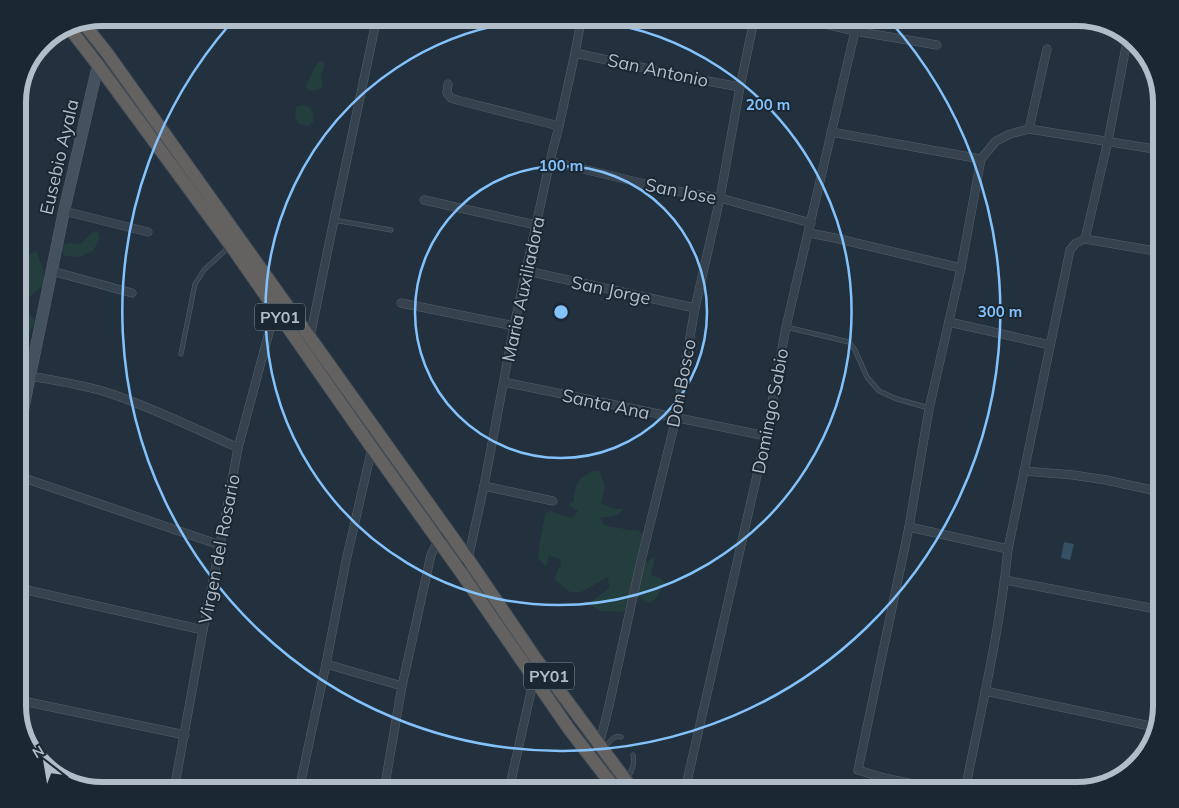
<svg xmlns="http://www.w3.org/2000/svg" width="1179" height="808" font-family="Mulish,sans-serif">
<style>
.green{fill:#243e3d}
.water{fill:#355065}
.lines{fill:none;stroke-linecap:round;stroke-linejoin:round}
.service-casing{stroke:#54606b;stroke-width:5}
.minor-casing{stroke:#54606b;stroke-width:9}
.secondary-casing{stroke:#54606b;stroke-width:12}
.trunk-casing{stroke:#414d58;stroke-width:14}
.service{stroke:#36424d;stroke-width:4}
.minor{stroke:#36424d;stroke-width:8}
.secondary{stroke:#445260;stroke-width:11}
.trunk{stroke:#646260;stroke-width:12}
.ring{fill:none;stroke:#83c2fc;stroke-width:2.5}
.labels{text-anchor:middle;dominant-baseline:central;stroke-width:4;stroke-linejoin:round;paint-order:stroke}
.shield{fill:#1b2732;stroke:#84909b;stroke-width:1}
.shield-label{font-size:16px;font-weight:bold;fill:#b1bdc8}
.street-label{font-size:18px;fill:#b1bdc8;stroke:#1b2732}
.rim{fill:none;stroke:#b1bdc8;stroke-width:6}
.centre{fill:#83c2fc;stroke:#1b2732;stroke-width:2.5}
.ring-label{font-size:15px;text-anchor:middle;font-weight:bold;fill:#83c2fc;stroke:#1b2732;stroke-width:4;stroke-linejoin:round;paint-order:stroke}
</style>
<rect width="100%" height="100%" fill="#22313d"/>
<!-- green -->
<g class="green">
<path d="M319,61H323C326,67 323,69 321,75L323,87L313,91L309,90L306,87C307,82 316,65 319,61Z"/>
<path d="M305,105C312,108 315,115 313,122L307,126L298,123L295,116L296,107Z"/>
<path d="M94,231L98,232L100,238L93,251L85,254L81,257L65,256C62,253 61,249 63,245L69,243L81,244L90,234Z"/>
<path d="M36,251C40,261 49,277 41,287C36,292 30,296 25,301V309L36,321L19,349L18,348V261Z"/>
<path d="M599,470L605,486L601,503L615,509H623L618,515L600,518L605,526L639,531L644,537L641,565L655,557L651,575L660,578L665,582C658,590 661,598 649,603L634,595L627,609L622,612L600,611L589,604L609,588L608,577L581,592H570L554,579L561,564L560,559L549,556L546,567L538,558C539,543 543,529 545,514L550,511L569,518L574,516L578,511L568,505L574,501C574,483 581,473 599,470Z"/>
</g>
<!-- water -->
<polygon class="water" points="1064,542 1074,544 1070,560 1061,558"/>
<g class="lines">
<!-- service casing -->
<g class="service-casing">
<g id="service">
<polyline points="334,220 391,230"/>
<polyline points="786,327 849,342 855,350 867,377 879,391 897,399 929,408"/>
<polyline points="181,354 195,284 204,270 229,247"/>
<path d="M605,747C609,743 614,734 621,737"/>
<path d="M628,778C632,770 635,763 633,755"/>
</g>
</g>
<!-- minor casing -->
<g class="minor-casing">
<g id="minor">
<polyline points="804,19 855,31 937,45"/>
<polyline points="575,53 691,78 740,87"/>
<polyline points="448,84 447,93 451,98 457,100 559,126"/>
<polyline points="1029,129 1047,49"/>
<polyline points="831,132 981,159"/>
<polyline points="550,161 670,190 720,198 811,223"/>
<polyline points="424,200 536,225"/>
<polyline points="64,211 148,232"/>
<polyline points="809,233 835,238 961,268"/>
<polyline points="1085,239 1108,141 1128,36"/>
<polyline points="52,271 132,293"/>
<polyline points="527,271 695,308"/>
<polyline points="401,303 514,326"/>
<polyline points="949,322 1050,345"/>
<polyline points="310,337 334,220 376,22"/>
<polyline points="18,351 35,353"/>
<path d="M30,376C57,381 86,385 112,394C155,409 197,429 238,448"/>
<polyline points="504,382 766,436"/>
<polyline points="1024,471 1073,475 1106,480 1161,492"/>
<polyline points="18,476 220,545"/>
<polyline points="484,486 553,501"/>
<polyline points="909,527 1008,549"/>
<polyline points="460,571 468,559 484,486 514,326 550,161 559,126 575,53 581,21"/>
<polyline points="1005,580 1161,610"/>
<polyline points="18,588 203,630"/>
<polyline points="326,664 402,686"/>
<polyline points="985,691 1155,727"/>
<polyline points="18,700 185,735"/>
<polyline points="599,745 608,710 640,565 676,418 695,308 720,198 740,87 754,20"/>
<polyline points="174,790 203,630 222,535 238,448 275,310"/>
<polyline points="299,790 326,664 346,561 372,448"/>
<polyline points="384,790 402,686 431,555 438,541 448,531"/>
<polyline points="509,790 534,678"/>
<polyline points="601,790 605,775"/>
<polyline points="685,790 766,436 786,327 855,31"/>
<polyline points="881,790 884,778"/>
<polyline points="943,790 884,778 858,770 909,527 929,409 961,268 981,159 996,141 1010,134 1029,129 1161,150"/>
<path d="M965,790C981,711 1000,630 1008,549L1070,250L1076,243L1085,239L1161,252"/>
</g>
</g>
<!-- secondary casing -->
<g class="secondary-casing">
<polyline id="secondary" points="18,434 64,211 98,65"/>
</g>
<!-- trunk casing -->
<g class="trunk-casing">
<g id="trunk">
<polyline points="84,24 107,53 468,559 536,659 633,790"/>
<polyline points="67,25 98,65 231,246 372,448 460,571 569,729 616,790"/>
</g>
</g>
<!-- service -->
<use href="#service" class="service"/>
<!-- minor -->
<use href="#minor" class="minor"/>
<!-- secondary -->
<use href="#secondary" class="secondary"/>
<!-- trunk -->
<use href="#trunk" class="trunk"/>
</g>
<!-- distance rings -->
<g class="ring">
<circle cx="561" cy="312" r="146"/>
<path d="M592 21A293 293 0 1 1 525 21"/>
<path d="M890 21A439 439 0 1 1 230 24"/>
</g>
<g class="labels">
<!-- shield labels -->
<g class="shield">
<rect x="255" y="303.5" width="50" height="27" rx="4"/>
<rect x="524" y="662.5" width="50" height="27" rx="4"/>
</g>
<g class="shield-label">
<text x="280" y="317">PY01</text>
<text x="549" y="676">PY01</text>
</g>
<!-- street labels -->
<g class="street-label">
<text transform="translate(658 70) rotate(12)">San Antonio</text>
<text transform="translate(59 157) rotate(-77)">Eusebio Ayala</text>
<text transform="translate(681 191) rotate(11)">San Jose</text>
<text transform="translate(523 289) rotate(-78)">Maria Auxiliadora</text>
<text transform="translate(611 290) rotate(12)">San Jorge</text>
<text transform="translate(681 383) rotate(-79)">Don Bosco</text>
<text transform="translate(606 404) rotate(12)">Santa Ana</text>
<text transform="translate(770 411) rotate(-79)">Domingo Sabio</text>
<text transform="translate(219 549) rotate(-79)">Virgen del Rosario</text>
</g>
</g>
<!-- crop -->
<path d="M0 0H1179V808H0ZM102 26H1077A76 76 0 0 1 1153 102V706A76 76 0 0 1 1077 782H102A76 76 0 0 1 26 706V102A76 76 0 0 1 102 26Z" fill="#1b2732" fill-rule="evenodd"/>
<path class="rim" d="M102 26H1077A76 76 0 0 1 1153 102V706A76 76 0 0 1 1077 782H102A76 76 0 0 1 26 706V102A76 76 0 0 1 102 26Z"/>
<circle cx="561" cy="312" r="8" class="centre"/>
<g class="ring-label">
<text x="768" y="110">200 m</text>
<text x="561" y="171">100 m</text>
<text x="1000" y="317">300 m</text>
</g>
<!-- north arrow -->
<g transform="translate(45 763) rotate(329)" stroke="#1b2732" stroke-width="4" paint-order="stroke">
<path d="M0-4L9 19L0 12L-9 19Z" fill="#b1bdc8"/>
<text y="-8" font-size="14" font-weight="bold" text-anchor="middle" fill="#b1bdc8">N</text>
</g>
</svg>
